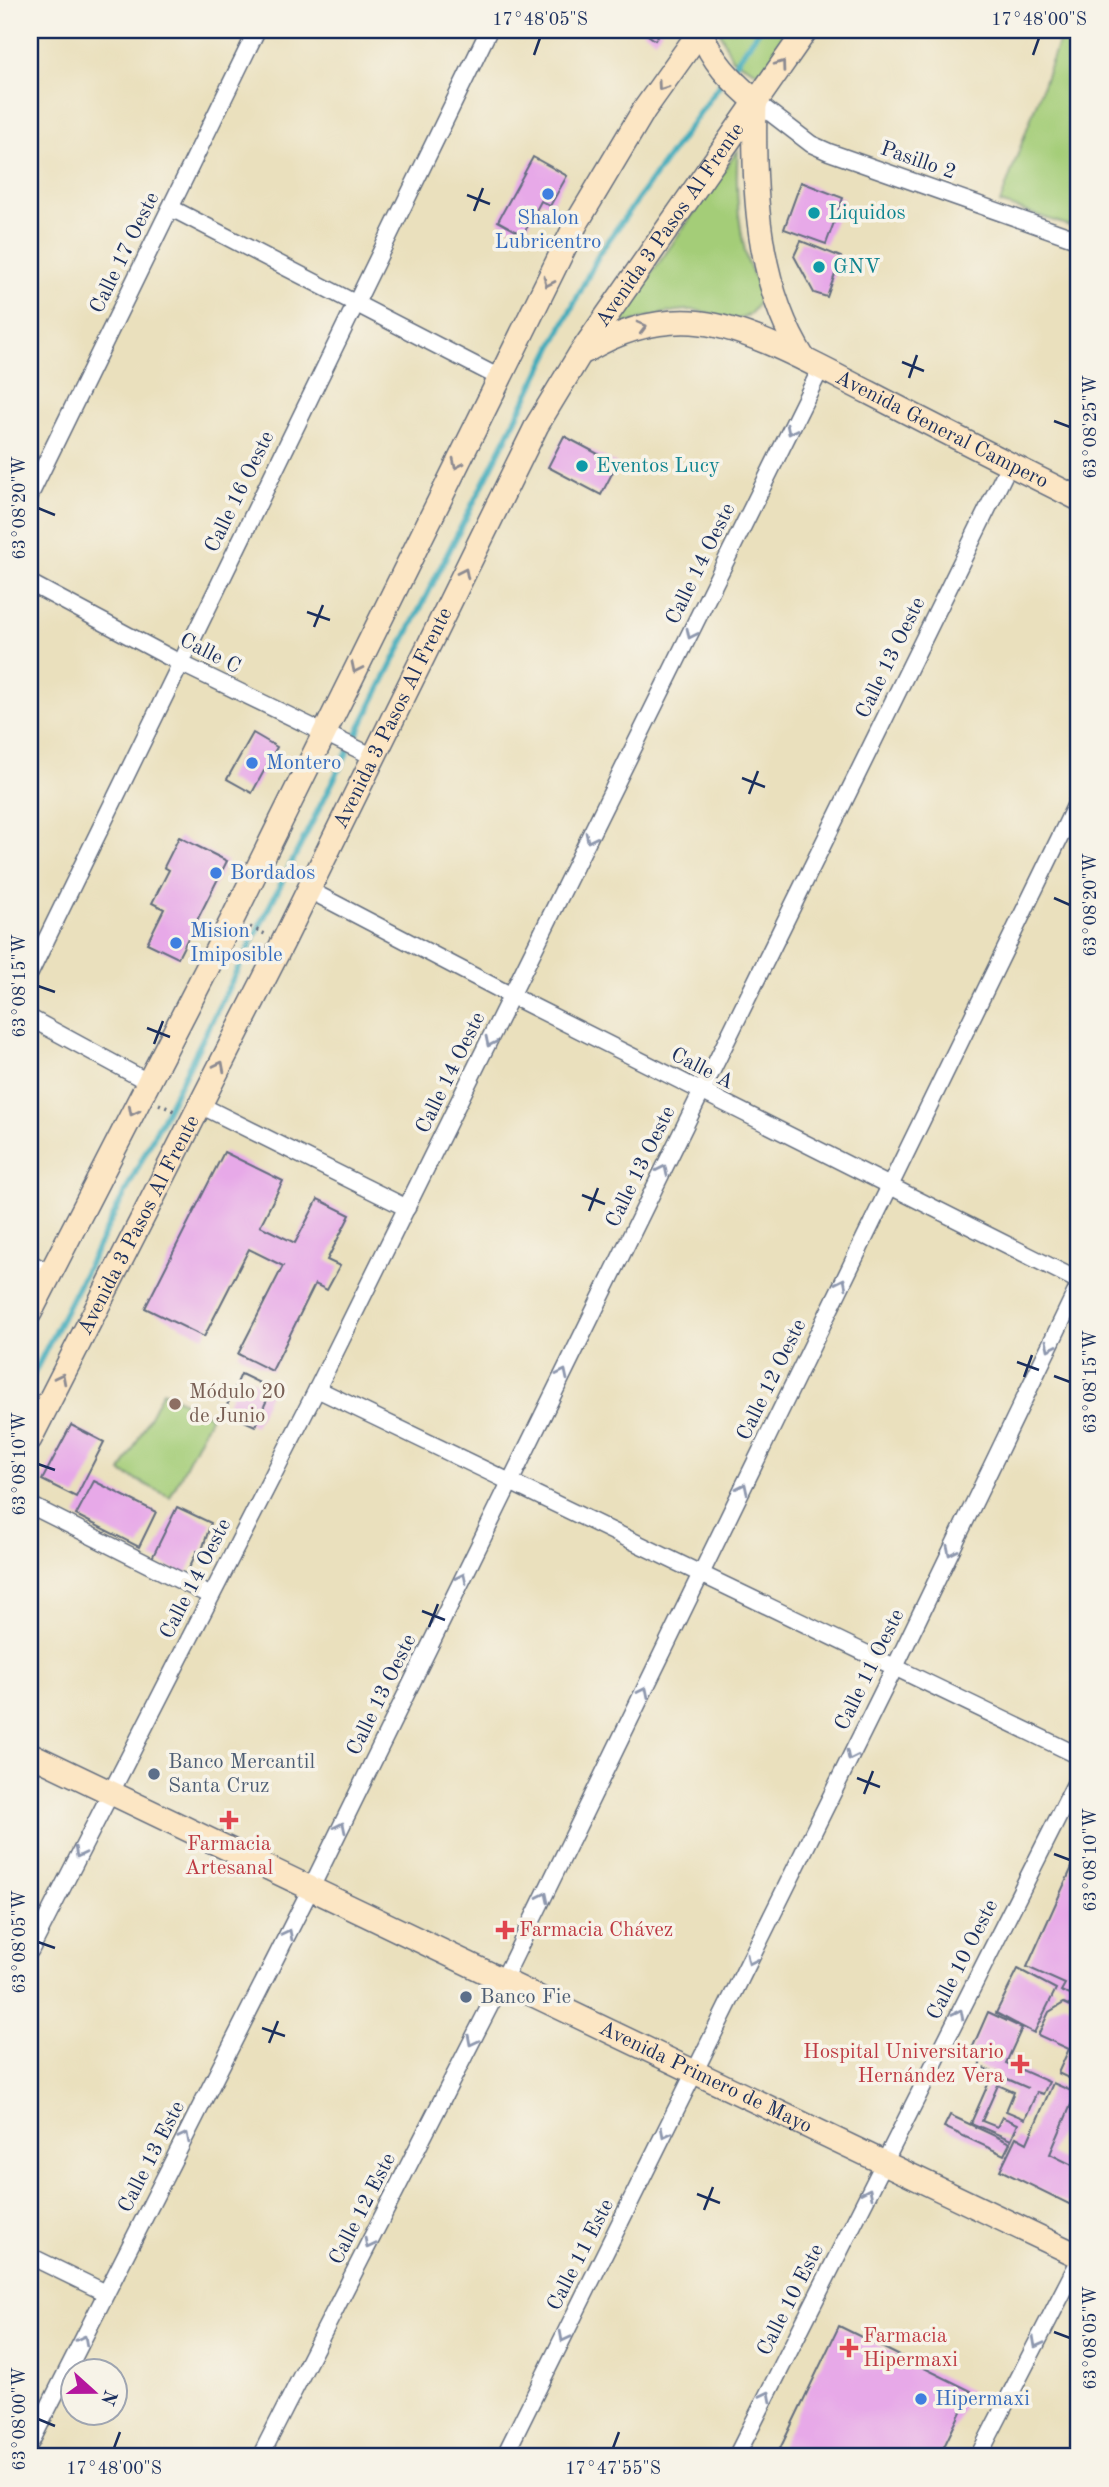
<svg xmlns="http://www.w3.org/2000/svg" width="1109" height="2487" font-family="'Old Standard TT',serif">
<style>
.green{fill:#a4cd78;stroke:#607e6b;stroke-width:2}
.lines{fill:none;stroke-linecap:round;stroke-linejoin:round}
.stream{stroke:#3dabbb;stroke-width:6}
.building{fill:#e7a9e8}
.street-casing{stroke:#636d7f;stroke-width:19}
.secondary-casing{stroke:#636d7f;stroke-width:26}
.path{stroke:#636d7f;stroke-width:3.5;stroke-dasharray:2 5;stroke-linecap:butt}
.street{stroke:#fff;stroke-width:16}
.secondary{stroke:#fce6c4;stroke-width:23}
.oneway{stroke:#8c8a91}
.oneway2{stroke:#8d97ae}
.ticks{fill:none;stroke:#1b2f5e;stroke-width:2.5}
.shop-dot{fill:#3f7fe0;stroke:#f7f3e8;stroke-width:2.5}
.culture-dot{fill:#0f9aa8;stroke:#f7f3e8;stroke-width:2.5}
.education-dot{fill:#8d6e63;stroke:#f7f3e8;stroke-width:2.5}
.service-dot{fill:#5c6f8a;stroke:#f7f3e8;stroke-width:2.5}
.health-dot{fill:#e0444e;stroke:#f7f3e8;stroke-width:2.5}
.labels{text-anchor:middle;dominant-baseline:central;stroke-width:7;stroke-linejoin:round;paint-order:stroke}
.street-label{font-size:21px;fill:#1b2f5e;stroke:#f7f3e8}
.culture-label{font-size:21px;fill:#0d838f;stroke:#f7f3e8;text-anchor:start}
.shop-label{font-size:21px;fill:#366cbe;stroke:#f7f3e8;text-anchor:start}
.education-label{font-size:21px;fill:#785e54;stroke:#f7f3e8;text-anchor:start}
.service-label{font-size:21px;fill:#4e5e75;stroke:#f7f3e8;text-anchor:start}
.health-label{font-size:21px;fill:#be3a42;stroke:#f7f3e8;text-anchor:start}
.neatline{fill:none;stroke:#1b2f5e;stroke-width:2.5}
.ticks-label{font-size:18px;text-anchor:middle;fill:#1b2f5e}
</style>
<rect width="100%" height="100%" fill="#f7f3e8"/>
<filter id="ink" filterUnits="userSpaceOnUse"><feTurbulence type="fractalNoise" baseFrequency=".0143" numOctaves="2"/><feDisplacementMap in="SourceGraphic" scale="14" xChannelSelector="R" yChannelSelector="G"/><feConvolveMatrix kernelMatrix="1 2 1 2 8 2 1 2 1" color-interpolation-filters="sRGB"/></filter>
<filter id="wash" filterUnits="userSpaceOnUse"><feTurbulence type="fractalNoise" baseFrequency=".00686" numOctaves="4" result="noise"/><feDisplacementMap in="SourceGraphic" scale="28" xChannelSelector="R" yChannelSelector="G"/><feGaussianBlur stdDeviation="1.57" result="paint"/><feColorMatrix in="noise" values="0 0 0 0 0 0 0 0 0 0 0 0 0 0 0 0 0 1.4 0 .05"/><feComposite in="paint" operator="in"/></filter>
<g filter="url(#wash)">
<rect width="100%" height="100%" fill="#eae0bd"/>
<!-- green -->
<g class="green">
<polygon points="719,30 793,30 761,74 732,59"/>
<polygon points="1063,30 1079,30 1079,229 1000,203"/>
<path d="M738,150C735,185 738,221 746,256C748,268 758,279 759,291C761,304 751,317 739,319C724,321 708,310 692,310C665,310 639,320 614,327Z"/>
<polygon points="163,1391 211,1416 170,1497 121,1472"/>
</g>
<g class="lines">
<!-- stream -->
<g class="stream">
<polyline points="730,71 759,30"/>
<polyline points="30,1381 600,252 723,80"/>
</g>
</g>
<g id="blocks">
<!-- building -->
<g class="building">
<polygon points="641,30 662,30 655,40"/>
<polygon points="533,157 567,176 550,206 541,201 523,235 498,221"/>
<polygon points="801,182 843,198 826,244 784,229"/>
<polygon points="801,241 841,257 827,297 814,293 794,256"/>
<polygon points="564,436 617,464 601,495 548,467"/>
<polygon points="253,733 277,747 252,793 227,779"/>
<polygon points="179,837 227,861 178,958 147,943 164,909 152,903 169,870 164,867"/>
<polygon points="224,1152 283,1181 260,1226 295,1243 318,1199 350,1215 327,1260 340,1266 327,1290 315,1284 272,1371 238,1354 283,1266 249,1249 204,1337 145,1308"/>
<polygon points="241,1374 272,1389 255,1426 224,1412"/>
<polygon points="71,1425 104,1442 76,1497 42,1480"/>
<polygon points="94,1481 156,1512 139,1547 76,1515"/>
<polygon points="177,1507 211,1523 201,1553 197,1551 186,1575 152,1558"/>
<polygon points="1073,1865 1079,1868 1079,1970 1075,1980 1079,1982 1079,1999 1061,1991 1065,1984 1027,1967"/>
<polygon points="1018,1969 1056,1989 1034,2033 996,2013"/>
<polygon points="1064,2003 1079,2010 1079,2083 1058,2073 1069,2049 1038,2035 1049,2012"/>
<polygon points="988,2012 1022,2028 1006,2063 1049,2082 1043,2094 1037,2092 1025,2119 1006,2111 1014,2092 998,2085 982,2121 997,2127 1002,2117 1018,2124 1011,2140 971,2123 993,2073 1028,2088 979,2066 983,2056 971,2051"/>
<polygon points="1053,2083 1076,2093 1050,2154 1074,2166 1079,2157 1079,2209 1000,2170 1016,2137 1027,2143"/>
<polygon points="950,2115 1010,2143 1004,2155 944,2127"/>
<polygon points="839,2326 971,2391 939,2457 776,2457"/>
</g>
</g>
</g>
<g filter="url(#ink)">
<use href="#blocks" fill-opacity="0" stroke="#636d7f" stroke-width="2"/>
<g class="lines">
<!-- street casing -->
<g class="street-casing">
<g id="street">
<polyline points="755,101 811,144 829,152 1079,240"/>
<polyline points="171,208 500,378"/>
<polyline points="30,495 257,30"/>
<polyline points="30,583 180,663 374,757"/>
<polyline points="309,890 512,996 1079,1281"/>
<polyline points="30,973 489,30"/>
<polyline points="30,1018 148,1082"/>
<polyline points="200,1105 407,1208"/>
<polyline points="30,1263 50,1273"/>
<polyline points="317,1389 1079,1756"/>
<polyline points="30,1505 211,1596"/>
<polyline points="30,1951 317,1389 821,368"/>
<polyline points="30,2256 106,2293"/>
<polyline points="30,2444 311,1888 1009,465"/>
<polyline points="260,2457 503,1980 1079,798"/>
<polyline points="504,2457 895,1667 1079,1285"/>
<polyline points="736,2457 1079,1776"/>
<polyline points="978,2457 1079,2261"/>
</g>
</g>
<!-- secondary casing -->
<g class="secondary-casing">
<g id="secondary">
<path d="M701,31C712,62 730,79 755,101C753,188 756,284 804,359"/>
<path id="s1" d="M586,351C619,331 653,320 692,322C747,325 820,368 870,393C939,429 1009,464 1079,499"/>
<polyline points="30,1313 232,920 576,224 644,110 701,30"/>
<path id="s2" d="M30,1439L283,942L537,425L580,354L806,30"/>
<path id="s3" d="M30,1754L1079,2256"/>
</g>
</g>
<!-- path -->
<g class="path">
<polyline points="250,927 265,934"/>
<polyline points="159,1104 174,1111"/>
</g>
<!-- street -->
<use href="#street" class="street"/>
<!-- secondary -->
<use href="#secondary" class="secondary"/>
</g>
<!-- one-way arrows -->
<defs><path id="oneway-chevron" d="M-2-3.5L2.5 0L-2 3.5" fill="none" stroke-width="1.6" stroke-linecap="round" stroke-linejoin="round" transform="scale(1.75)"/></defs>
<g class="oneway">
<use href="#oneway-chevron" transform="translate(781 65) rotate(-54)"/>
<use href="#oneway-chevron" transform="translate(662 86) rotate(125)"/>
<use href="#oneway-chevron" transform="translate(548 282) rotate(116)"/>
<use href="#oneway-chevron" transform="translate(642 327) rotate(-15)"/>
<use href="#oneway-chevron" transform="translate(457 464) rotate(116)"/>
<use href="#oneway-chevron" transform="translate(464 573) rotate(-64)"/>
<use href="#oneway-chevron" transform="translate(356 668) rotate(116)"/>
<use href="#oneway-chevron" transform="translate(220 1066) rotate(-63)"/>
<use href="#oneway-chevron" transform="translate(133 1111) rotate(117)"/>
<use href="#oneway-chevron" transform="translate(61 1378) rotate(-63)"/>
</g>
<g class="oneway2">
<use href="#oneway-chevron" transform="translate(791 430) rotate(116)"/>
<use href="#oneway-chevron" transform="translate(691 634) rotate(116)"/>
<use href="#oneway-chevron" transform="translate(590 838) rotate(116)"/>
<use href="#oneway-chevron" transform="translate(490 1042) rotate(116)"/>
<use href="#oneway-chevron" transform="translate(663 1170) rotate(-64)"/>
<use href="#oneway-chevron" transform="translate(842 1283) rotate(-64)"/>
<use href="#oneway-chevron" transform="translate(1050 1346) rotate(116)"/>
<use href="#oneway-chevron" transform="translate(563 1374) rotate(-64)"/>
<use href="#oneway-chevron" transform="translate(743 1488) rotate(-64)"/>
<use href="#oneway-chevron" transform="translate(951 1551) rotate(116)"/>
<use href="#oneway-chevron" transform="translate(462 1578) rotate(-64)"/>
<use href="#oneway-chevron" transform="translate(644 1692) rotate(-64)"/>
<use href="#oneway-chevron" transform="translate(851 1756) rotate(116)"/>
<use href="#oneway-chevron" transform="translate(341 1827) rotate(-64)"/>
<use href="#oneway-chevron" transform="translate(79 1853) rotate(117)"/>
<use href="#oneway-chevron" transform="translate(544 1897) rotate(-64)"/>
<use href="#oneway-chevron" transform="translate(288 1934) rotate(-63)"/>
<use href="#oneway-chevron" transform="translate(751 1960) rotate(116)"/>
<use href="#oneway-chevron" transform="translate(959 2014) rotate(-63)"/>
<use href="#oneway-chevron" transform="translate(472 2041) rotate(117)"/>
<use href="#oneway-chevron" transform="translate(665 2133) rotate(117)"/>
<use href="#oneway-chevron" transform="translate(185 2137) rotate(-63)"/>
<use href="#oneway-chevron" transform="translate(868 2193) rotate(-64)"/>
<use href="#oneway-chevron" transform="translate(369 2244) rotate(117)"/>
<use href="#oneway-chevron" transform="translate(564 2337) rotate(117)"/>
<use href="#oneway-chevron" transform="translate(83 2340) rotate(-63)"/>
<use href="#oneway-chevron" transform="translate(1037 2343) rotate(118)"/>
<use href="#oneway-chevron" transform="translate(767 2396) rotate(-63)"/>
</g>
</g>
<!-- ticks -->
<path class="ticks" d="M534,55L540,38M1033,55L1039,38M467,195L490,204M474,211L483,188M902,362L924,371M909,378L917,355M1054,421L1070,427M38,508L55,515M307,612L330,620M314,627L323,605M742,778L765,787M749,794L758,771M1054,898L1070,905M38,986L55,992M147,1028L170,1037M154,1044L163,1021M582,1195L605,1204M589,1211L598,1188M1017,1362L1039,1370M1054,1376L1070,1382M1024,1377L1032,1355M38,1464L55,1470M422,1611L445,1620M429,1627L438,1604M857,1778L880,1787M864,1794L873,1771M1054,1854L1070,1860M38,1942L55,1948M262,2028L285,2036M269,2043L278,2021M697,2194L720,2203M704,2210L713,2187M1054,2332L1070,2338M38,2419L55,2426M114,2448L120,2432M613,2448L619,2432"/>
<!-- markers -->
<g class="shop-dot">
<circle cx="548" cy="194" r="7"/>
<circle cx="252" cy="763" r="7"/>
<circle cx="216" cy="873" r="7"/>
<circle cx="176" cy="943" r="7"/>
<circle cx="921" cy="2399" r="7"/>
</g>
<g class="culture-dot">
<circle cx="814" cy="213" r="7"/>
<circle cx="819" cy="267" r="7"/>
<circle cx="582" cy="466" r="7"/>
</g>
<circle class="education-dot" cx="175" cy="1404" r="7"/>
<g class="service-dot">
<circle cx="154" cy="1774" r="7"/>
<circle cx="466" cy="1997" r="7"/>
</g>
<g class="health-dot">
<path d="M225.5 1809.5h7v7h7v7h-7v7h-7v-7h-7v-7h7z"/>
<path d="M501.5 1919.5h7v7h7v7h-7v7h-7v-7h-7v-7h7z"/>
<path d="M1016.5 2053.5h7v7h7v7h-7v7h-7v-7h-7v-7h7z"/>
<path d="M845.5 2337.5h7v7h7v7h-7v7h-7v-7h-7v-7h7z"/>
</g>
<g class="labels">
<!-- street labels -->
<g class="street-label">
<text transform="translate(918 161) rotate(19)">Pasillo 2</text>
<text stroke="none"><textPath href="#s2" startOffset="1374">Avenida 3 Pasos Al Frente</textPath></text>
<text transform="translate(125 253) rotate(-64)">Calle 17 Oeste</text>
<text stroke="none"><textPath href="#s1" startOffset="385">Avenida General Campero</textPath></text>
<text transform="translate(240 492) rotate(-64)">Calle 16 Oeste</text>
<text transform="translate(701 564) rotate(-64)">Calle 14 Oeste</text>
<text transform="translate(210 654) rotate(27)">Calle C</text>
<text transform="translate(891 658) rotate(-64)">Calle 13 Oeste</text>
<text stroke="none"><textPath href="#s2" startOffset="807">Avenida 3 Pasos Al Frente</textPath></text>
<text transform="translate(702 1069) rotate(27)">Calle A</text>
<text transform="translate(451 1073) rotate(-64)">Calle 14 Oeste</text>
<text transform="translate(641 1167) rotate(-64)">Calle 13 Oeste</text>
<text stroke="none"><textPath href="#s2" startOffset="240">Avenida 3 Pasos Al Frente</textPath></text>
<text transform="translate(772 1380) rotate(-64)">Calle 12 Oeste</text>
<text transform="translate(196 1579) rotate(-63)">Calle 14 Oeste</text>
<text transform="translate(870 1670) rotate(-64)">Calle 11 Oeste</text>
<text transform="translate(382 1695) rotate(-64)">Calle 13 Oeste</text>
<text transform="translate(963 1960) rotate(-63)">Calle 10 Oeste</text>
<text stroke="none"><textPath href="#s3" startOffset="749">Avenida Primero de Mayo</textPath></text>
<text transform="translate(152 2157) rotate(-63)">Calle 13 Este</text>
<text transform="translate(363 2209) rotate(-63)">Calle 12 Este</text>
<text transform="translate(581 2255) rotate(-63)">Calle 11 Este</text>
<text transform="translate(791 2300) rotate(-63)">Calle 10 Este</text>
</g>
<!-- culture labels -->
<g class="culture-label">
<text x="828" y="213">Liquidos</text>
<text x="833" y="267">GNV</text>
<text x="596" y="466">Eventos Lucy</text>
</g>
<!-- shop labels -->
<g class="shop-label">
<text x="548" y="218" text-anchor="middle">Shalon<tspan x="548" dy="24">Lubricentro</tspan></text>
<text x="266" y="763">Montero</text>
<text x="230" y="873">Bordados</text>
<text x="190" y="931">Mision<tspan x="190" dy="24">Imiposible</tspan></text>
<text x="935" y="2399">Hipermaxi</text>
</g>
<!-- education labels -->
<g class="education-label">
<text x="189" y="1392">Módulo 20<tspan x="189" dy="24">de Junio</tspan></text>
</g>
<!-- service labels -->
<g class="service-label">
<text x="168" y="1762">Banco Mercantil<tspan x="168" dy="24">Santa Cruz</tspan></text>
<text x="480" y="1997">Banco Fie</text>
</g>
<!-- health labels -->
<g class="health-label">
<text x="229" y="1844" text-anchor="middle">Farmacia<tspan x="229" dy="24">Artesanal</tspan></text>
<text x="519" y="1930">Farmacia Chávez</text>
<text x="1004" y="2052" text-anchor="end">Hospital Universitario<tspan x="1004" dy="24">Hernández Vera</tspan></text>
<text x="863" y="2336">Farmacia<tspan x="863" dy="24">Hipermaxi</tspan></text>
</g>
</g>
<!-- margin -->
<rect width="1109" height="2487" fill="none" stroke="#f7f3e8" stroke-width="77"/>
<!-- north arrow -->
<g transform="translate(94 2392) rotate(111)"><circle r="33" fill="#f7f3e8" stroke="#9fa5b1" stroke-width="2"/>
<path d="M0-5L12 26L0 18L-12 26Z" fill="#b5179e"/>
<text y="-10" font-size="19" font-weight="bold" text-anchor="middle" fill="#1b2f5e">N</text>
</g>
<rect x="38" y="38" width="1032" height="2410" class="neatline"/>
<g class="ticks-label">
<text x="540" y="25">17°48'05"S</text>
<text x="1039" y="25">17°48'00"S</text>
<text transform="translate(1090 427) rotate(-90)" y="6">63°08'25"W</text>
<text transform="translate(19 508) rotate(-90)" y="6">63°08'20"W</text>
<text transform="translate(1090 905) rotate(-90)" y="6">63°08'20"W</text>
<text transform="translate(19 986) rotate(-90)" y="6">63°08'15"W</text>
<text transform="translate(1090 1382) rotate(-90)" y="6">63°08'15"W</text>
<text transform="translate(19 1464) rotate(-90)" y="6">63°08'10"W</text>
<text transform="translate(1090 1860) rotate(-90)" y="6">63°08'10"W</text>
<text transform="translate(19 1942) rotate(-90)" y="6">63°08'05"W</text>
<text transform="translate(1090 2338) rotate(-90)" y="6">63°08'05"W</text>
<text transform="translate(19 2419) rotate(-90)" y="6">63°08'00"W</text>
<text x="114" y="2474">17°48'00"S</text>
<text x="613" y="2474">17°47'55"S</text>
</g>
</svg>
